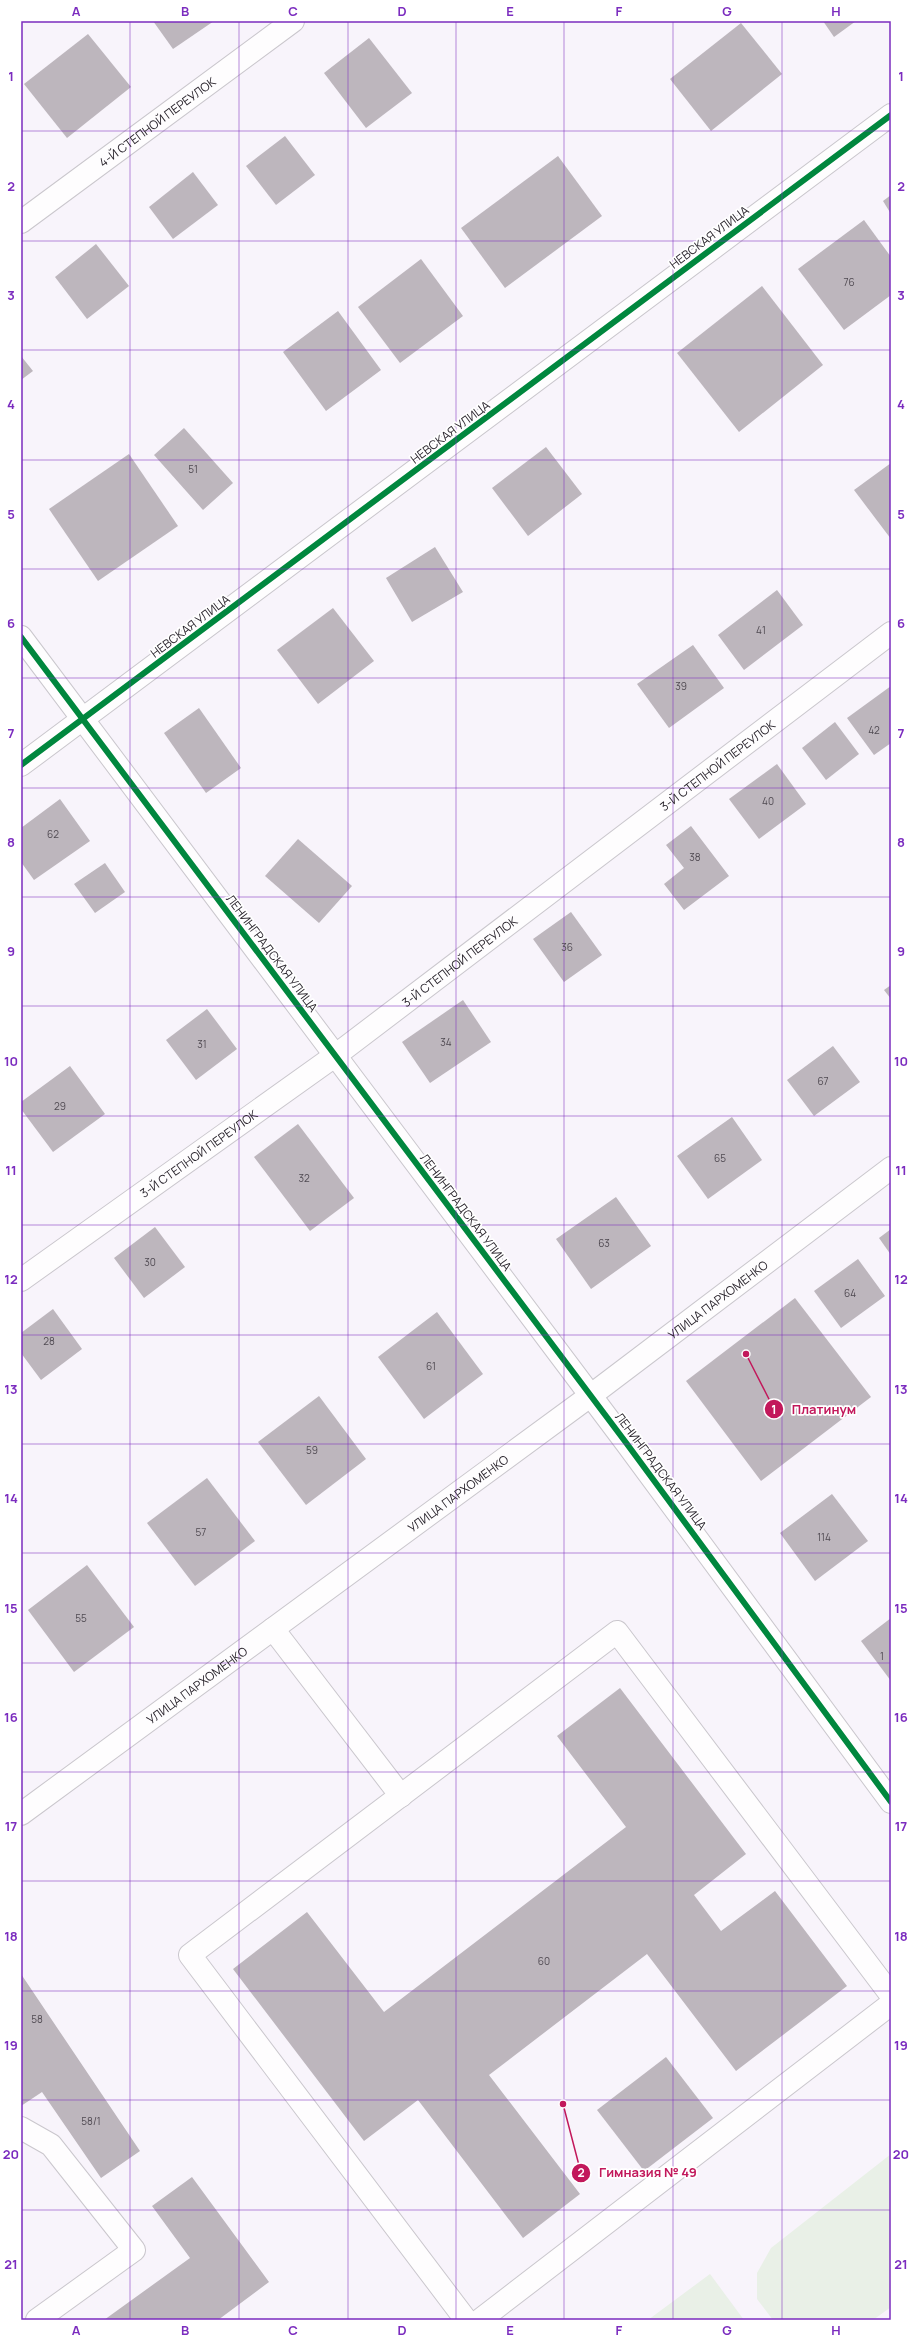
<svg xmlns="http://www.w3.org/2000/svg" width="912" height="2341" font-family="Manrope,sans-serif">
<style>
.green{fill:#e9f0e7}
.building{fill:#bdb6bd}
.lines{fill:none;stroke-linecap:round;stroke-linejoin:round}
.service-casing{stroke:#cac7cd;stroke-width:24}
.minor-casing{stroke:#cac7cd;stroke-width:24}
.tertiary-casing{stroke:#cac7cd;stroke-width:24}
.service{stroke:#fefdfe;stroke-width:22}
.minor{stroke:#fefdfe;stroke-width:22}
.tertiary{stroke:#fefdfe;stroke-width:22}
.cycleway-casing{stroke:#fff;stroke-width:8}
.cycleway{stroke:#00873e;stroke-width:6}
.grid{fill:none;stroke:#7b2cbf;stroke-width:1;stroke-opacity:0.55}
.labels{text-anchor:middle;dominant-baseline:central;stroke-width:3.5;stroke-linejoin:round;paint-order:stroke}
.number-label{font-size:10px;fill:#504a52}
.street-label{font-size:12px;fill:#2b262e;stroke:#fff}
.leader{fill:none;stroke:#c2185b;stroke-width:1.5}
.callout-dot{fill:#c2185b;stroke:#fff;stroke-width:1.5}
.mark-label{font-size:12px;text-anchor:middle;font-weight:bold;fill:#fff}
.callout-label{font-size:13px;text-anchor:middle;font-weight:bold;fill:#c2185b;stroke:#fff;stroke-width:3.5;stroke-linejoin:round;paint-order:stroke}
.neatline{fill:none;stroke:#7b2cbf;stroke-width:1.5}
.grid-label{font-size:13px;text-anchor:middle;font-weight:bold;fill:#7b2cbf}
</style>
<rect width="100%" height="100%" fill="#f8f4fb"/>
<!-- green -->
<g class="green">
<polygon points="891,2154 891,2307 873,2320 773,2320 757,2299 757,2273 771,2248"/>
<polygon points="710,2274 744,2320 648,2320"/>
</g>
<!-- building -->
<g class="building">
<polygon points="153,21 214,21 173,49"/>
<polygon points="823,21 856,21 834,37"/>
<polygon points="741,23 782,74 711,131 670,79"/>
<polygon points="88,34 131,87 67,138 24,84"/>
<polygon points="369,38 412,93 366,128 324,73"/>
<polygon points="285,136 315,175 276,205 246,166"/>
<polygon points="558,156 602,216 505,288 461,228"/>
<polygon points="193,172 218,205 173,239 149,207"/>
<polygon points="891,195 891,214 883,201"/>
<polygon points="864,220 891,257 891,295 844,330 798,269"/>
<polygon points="96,244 129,286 87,319 55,277"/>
<polygon points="421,259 463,316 400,363 358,307"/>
<polygon points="762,286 823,365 739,432 677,353"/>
<polygon points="338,311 381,370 326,411 283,352"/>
<polygon points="21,356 33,371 21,380"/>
<polygon points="184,428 233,483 203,510 154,455"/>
<polygon points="546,447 582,494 528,536 492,488"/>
<polygon points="129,454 178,526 98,581 49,509"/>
<polygon points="891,463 891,539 854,490"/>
<polygon points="435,547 463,592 412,622 386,578"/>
<polygon points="777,590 803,625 744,670 718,635"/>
<polygon points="333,608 374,661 318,704 277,650"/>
<polygon points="693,645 724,688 669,728 637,684"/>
<polygon points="891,686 891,743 874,755 847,718"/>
<polygon points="199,708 241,768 206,793 164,733"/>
<polygon points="835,722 859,754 826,780 802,748"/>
<polygon points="777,764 806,804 759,839 729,799"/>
<polygon points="60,799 90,841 34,880 21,862 21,828"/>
<polygon points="691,826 729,876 684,910 664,884 684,868 666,845"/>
<polygon points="298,839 352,886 319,923 265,876"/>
<polygon points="105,863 125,892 95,913 74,884"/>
<polygon points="571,912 602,955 564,982 533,939"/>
<polygon points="891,985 891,999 884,990"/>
<polygon points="463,1000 491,1042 430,1083 402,1042"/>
<polygon points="207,1009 237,1049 196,1080 166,1040"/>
<polygon points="833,1046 860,1082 814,1116 787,1080"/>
<polygon points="70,1066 105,1114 53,1152 21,1109 21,1102"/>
<polygon points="732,1117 762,1160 708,1199 677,1156"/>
<polygon points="298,1124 354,1198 310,1231 254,1157"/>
<polygon points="616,1197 651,1246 591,1289 556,1239"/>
<polygon points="155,1227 185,1267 144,1298 114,1258"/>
<polygon points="891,1229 891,1255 879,1238"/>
<polygon points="858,1259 885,1296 841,1328 814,1291"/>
<polygon points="795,1298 871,1397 761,1481 686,1381"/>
<polygon points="53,1309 82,1349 41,1380 21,1353 21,1333"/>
<polygon points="437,1312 483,1374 424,1419 378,1357"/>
<polygon points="319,1396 366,1459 306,1505 258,1442"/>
<polygon points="207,1478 255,1541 195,1586 147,1523"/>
<polygon points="832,1494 868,1541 815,1581 780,1533"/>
<polygon points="87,1565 134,1627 74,1672 28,1610"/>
<polygon points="891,1618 891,1681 861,1641"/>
<polygon points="620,1688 746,1854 694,1895 721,1931 775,1891 847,1986 736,2071 647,1954 489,2075 580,2194 523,2238 418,2100 364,2141 233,1969 307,1912 384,2012 626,1827 557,1736"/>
<polygon points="21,1974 140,2151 101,2178 42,2092 21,2106"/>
<polygon points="666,2057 713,2118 644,2171 597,2110"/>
<polygon points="192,2177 269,2282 218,2320 104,2320 190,2258 152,2206"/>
</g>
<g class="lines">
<!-- service casing -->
<g class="service-casing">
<g id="service">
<polyline points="273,1629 401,1796"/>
<polyline points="21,2128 51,2145 134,2250 37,2320"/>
<polyline points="466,2320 190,1955 617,1632 891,1995"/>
<polyline points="480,2320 891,2004"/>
</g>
</g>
<!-- minor casing -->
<g class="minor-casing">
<g id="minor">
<path id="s1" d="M21,222L293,21"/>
<polyline points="21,637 627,1444 891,1802"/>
<polyline points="21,765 891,115"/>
<path id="s2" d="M21,1280L336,1055L891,633"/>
</g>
</g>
<!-- tertiary casing -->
<g class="tertiary-casing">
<g id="tertiary">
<path id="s3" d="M21,1814L590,1396L891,1168"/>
</g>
</g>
<!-- service -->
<use href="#service" class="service"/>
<!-- minor -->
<use href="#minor" class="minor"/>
<!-- tertiary -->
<use href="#tertiary" class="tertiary"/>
<!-- cycleway casing -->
<g class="cycleway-casing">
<g id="cycleway">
<polyline points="21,637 627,1444 891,1802"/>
<polyline points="21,765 891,115"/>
</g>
</g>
<!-- cycleway -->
<use href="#cycleway" class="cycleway"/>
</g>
<!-- grid -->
<path class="grid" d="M130,21V2320M239,21V2320M348,21V2320M456,21V2320M564,21V2320M673,21V2320M782,21V2320M21,131H891M21,241H891M21,350H891M21,460H891M21,569H891M21,678H891M21,788H891M21,897H891M21,1006H891M21,1116H891M21,1225H891M21,1335H891M21,1444H891M21,1553H891M21,1663H891M21,1772H891M21,1881H891M21,1991H891M21,2100H891M21,2210H891"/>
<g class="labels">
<!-- number labels -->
<g class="number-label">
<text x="849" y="282">76</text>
<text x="193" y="469">51</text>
<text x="761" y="630">41</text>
<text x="681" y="686">39</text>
<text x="874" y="730">42</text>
<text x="768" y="801">40</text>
<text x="53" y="834">62</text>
<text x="695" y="857">38</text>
<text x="567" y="947">36</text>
<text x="446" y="1042">34</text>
<text x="202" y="1044">31</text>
<text x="823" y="1081">67</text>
<text x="60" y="1106">29</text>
<text x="720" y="1158">65</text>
<text x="304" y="1178">32</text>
<text x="604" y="1243">63</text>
<text x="150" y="1262">30</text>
<text x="850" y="1293">64</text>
<text x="49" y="1341">28</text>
<text x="431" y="1366">61</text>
<text x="312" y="1450">59</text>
<text x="201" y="1532">57</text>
<text x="824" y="1537">114</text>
<text x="81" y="1618">55</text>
<text x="882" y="1656">1</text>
<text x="544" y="1961">60</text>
<text x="37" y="2019">58</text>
<text x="91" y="2121">58/1</text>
</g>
<!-- street labels -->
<g class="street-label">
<text stroke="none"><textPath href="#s1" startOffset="169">4-Й СТЕПНОЙ ПЕРЕУЛОК</textPath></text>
<text transform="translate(709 237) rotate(-37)">НЕВСКАЯ УЛИЦА</text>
<text transform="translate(450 432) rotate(-37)">НЕВСКАЯ УЛИЦА</text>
<text transform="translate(190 626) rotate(-37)">НЕВСКАЯ УЛИЦА</text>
<text stroke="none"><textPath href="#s2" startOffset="866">3-Й СТЕПНОЙ ПЕРЕУЛОК</textPath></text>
<text transform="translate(272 953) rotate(53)">ЛЕНИНГРАДСКАЯ УЛИЦА</text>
<text stroke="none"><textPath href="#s2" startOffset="542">3-Й СТЕПНОЙ ПЕРЕУЛОК</textPath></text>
<text stroke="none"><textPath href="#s2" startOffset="218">3-Й СТЕПНОЙ ПЕРЕУЛОК</textPath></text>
<text transform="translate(466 1212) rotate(53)">ЛЕНИНГРАДСКАЯ УЛИЦА</text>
<text stroke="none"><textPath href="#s3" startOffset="866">УЛИЦА ПАРХОМЕНКО</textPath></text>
<text transform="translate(661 1471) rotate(53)">ЛЕНИНГРАДСКАЯ УЛИЦА</text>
<text stroke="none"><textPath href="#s3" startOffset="542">УЛИЦА ПАРХОМЕНКО</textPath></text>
<text stroke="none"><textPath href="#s3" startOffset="218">УЛИЦА ПАРХОМЕНКО</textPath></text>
</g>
</g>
<!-- callouts -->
<path class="leader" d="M746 1354L774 1409M563 2104L581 2173"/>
<g class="callout-dot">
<circle cx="746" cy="1354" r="4"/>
<circle cx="563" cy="2104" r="4"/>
<circle cx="774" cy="1409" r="10"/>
<circle cx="581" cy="2173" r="10"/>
</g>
<g class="mark-label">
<text x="774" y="1414">1</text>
<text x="581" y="2177">2</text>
</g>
<g class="callout-label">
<text x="824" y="1414">Платинум</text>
<text x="648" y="2177">Гимназия № 49</text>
</g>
<!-- border -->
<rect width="912" height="2341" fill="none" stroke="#ffffff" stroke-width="44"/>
<rect x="22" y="22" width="868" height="2297" class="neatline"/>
<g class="grid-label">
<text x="76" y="16">A</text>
<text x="185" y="16">B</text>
<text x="293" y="16">C</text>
<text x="402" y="16">D</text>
<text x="510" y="16">E</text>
<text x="619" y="16">F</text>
<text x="727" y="16">G</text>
<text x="836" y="16">H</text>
<text x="11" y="81">1</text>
<text x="901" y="81">1</text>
<text x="11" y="191">2</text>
<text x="901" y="191">2</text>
<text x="11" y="300">3</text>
<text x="901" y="300">3</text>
<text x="11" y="409">4</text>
<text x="901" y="409">4</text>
<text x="11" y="519">5</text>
<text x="901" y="519">5</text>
<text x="11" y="628">6</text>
<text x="901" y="628">6</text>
<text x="11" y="738">7</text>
<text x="901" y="738">7</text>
<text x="11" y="847">8</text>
<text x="901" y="847">8</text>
<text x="11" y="956">9</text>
<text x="901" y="956">9</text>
<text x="11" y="1066">10</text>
<text x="901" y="1066">10</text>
<text x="11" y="1175">11</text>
<text x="901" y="1175">11</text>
<text x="11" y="1284">12</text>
<text x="901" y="1284">12</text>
<text x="11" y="1394">13</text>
<text x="901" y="1394">13</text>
<text x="11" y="1503">14</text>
<text x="901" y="1503">14</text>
<text x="11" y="1613">15</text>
<text x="901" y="1613">15</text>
<text x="11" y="1722">16</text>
<text x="901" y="1722">16</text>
<text x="11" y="1831">17</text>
<text x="901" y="1831">17</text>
<text x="11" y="1941">18</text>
<text x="901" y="1941">18</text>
<text x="11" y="2050">19</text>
<text x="901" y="2050">19</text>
<text x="11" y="2159">20</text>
<text x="901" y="2159">20</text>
<text x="11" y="2269">21</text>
<text x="901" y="2269">21</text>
<text x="76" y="2335">A</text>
<text x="185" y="2335">B</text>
<text x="293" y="2335">C</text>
<text x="402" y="2335">D</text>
<text x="510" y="2335">E</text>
<text x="619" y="2335">F</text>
<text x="727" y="2335">G</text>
<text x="836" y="2335">H</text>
</g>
</svg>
